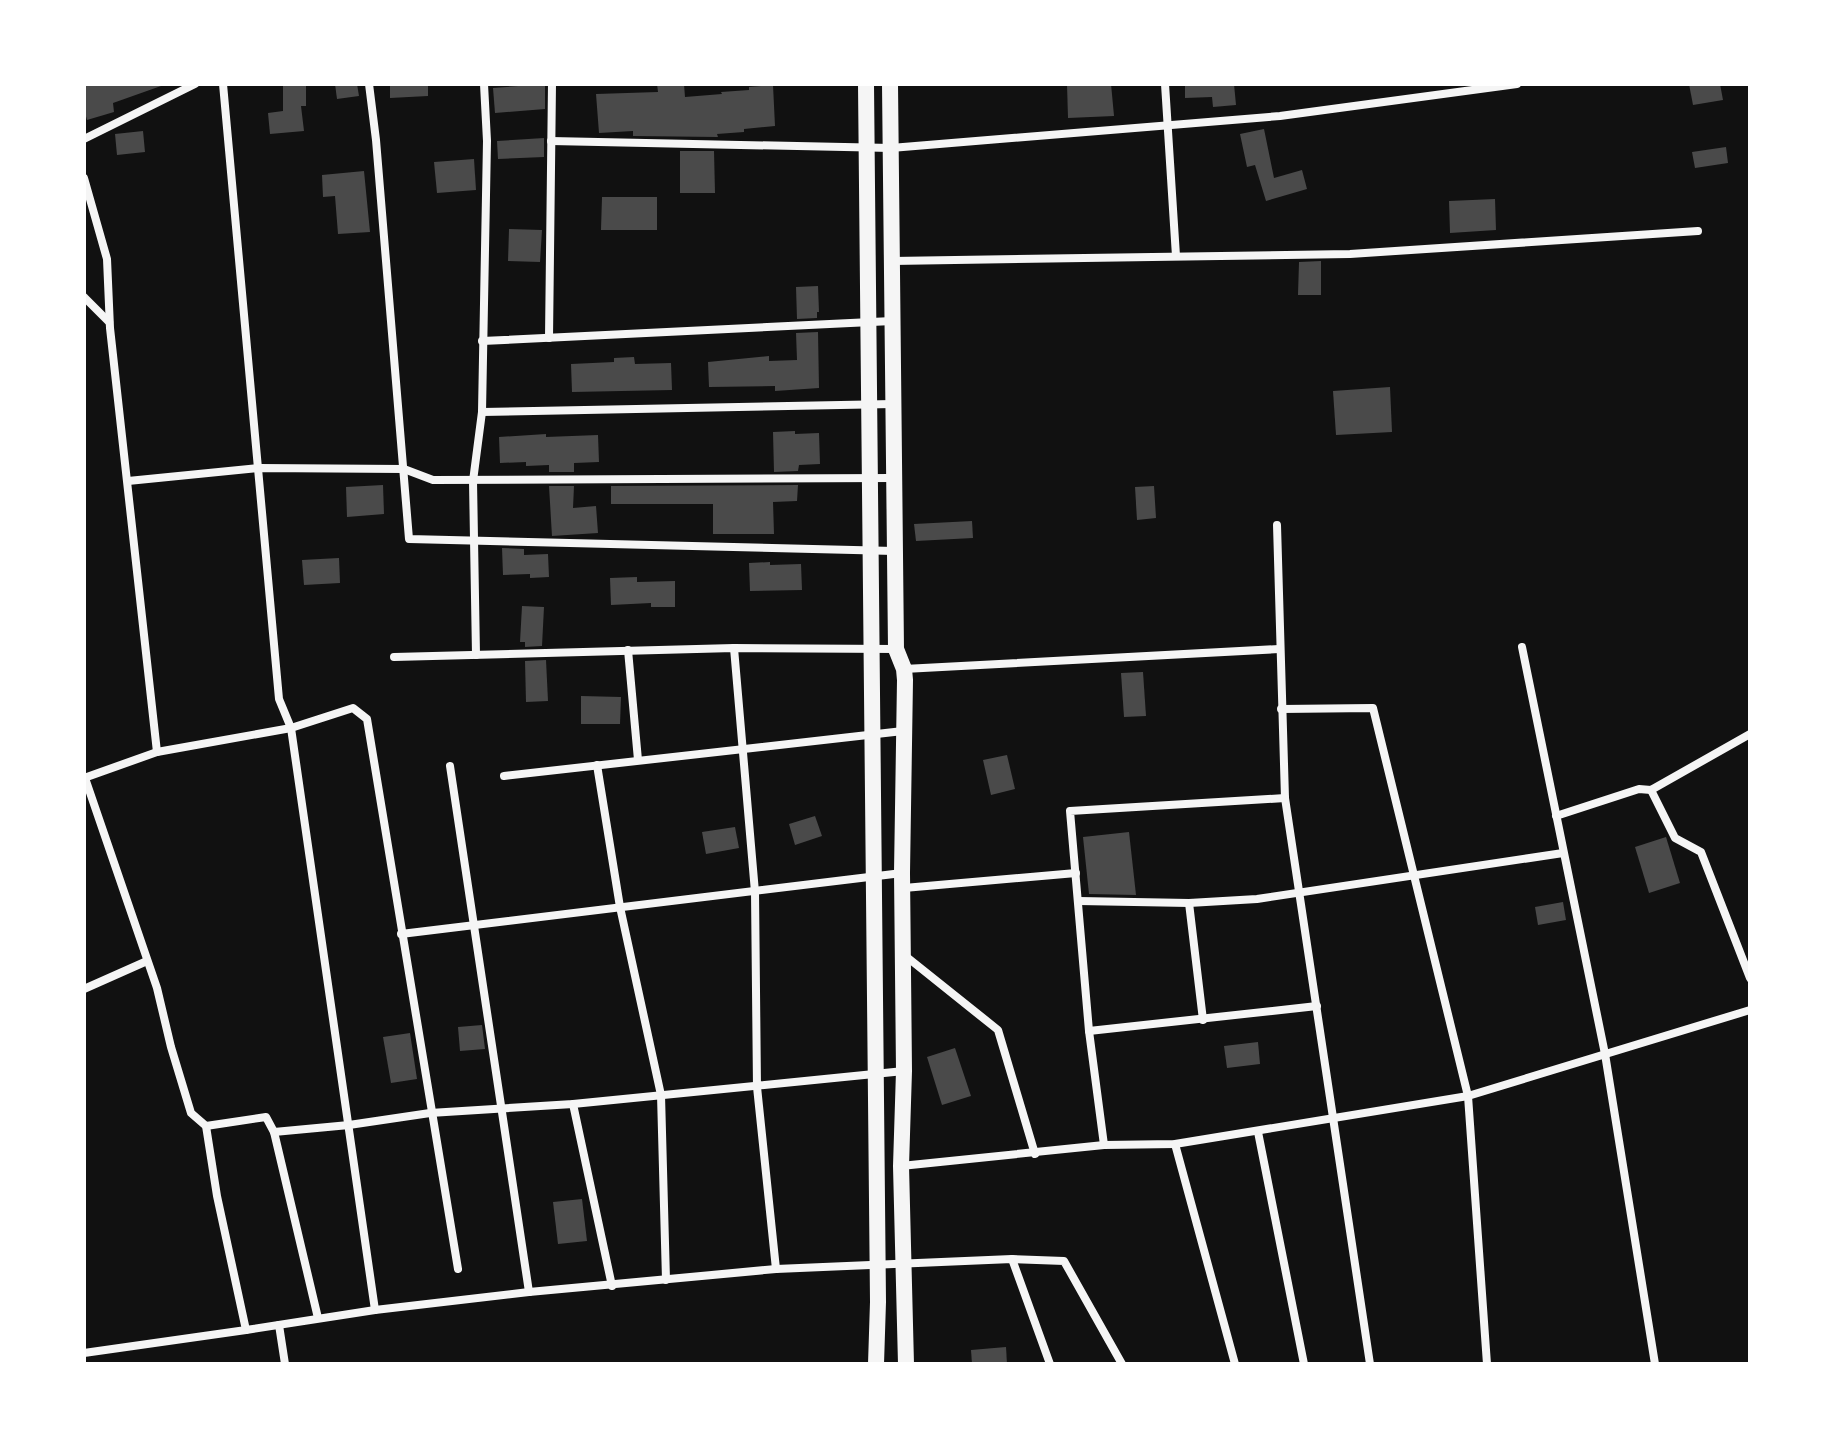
<svg xmlns="http://www.w3.org/2000/svg" width="1834" height="1448" font-family="'Libre Baskerville',serif">
<style>
.building{fill:#4a4a4a}
.lines{fill:none;stroke-linecap:round;stroke-linejoin:round}
.minor{stroke:#f5f5f5;stroke-width:8}
.primary{stroke:#f5f5f5;stroke-width:16}
</style>
<rect width="100%" height="100%" fill="#111"/>
<!-- building -->
<g class="building">
<polygon points="84,84 161,84 161,86 113,103 114,112 87,120 84,109"/>
<polygon points="283,84 306,84 306,106 301,106 304,131 270,134 268,113 283,111"/>
<polygon points="335,84 357,84 359,96 337,99"/>
<polygon points="390,84 428,84 428,96 390,98"/>
<polygon points="545,84 545,109 495,113 493,88"/>
<polygon points="657,84 684,84 685,97 722,94 721,92 749,90 749,87 773,85 775,126 744,129 744,132 717,134 718,137 633,136 633,131 599,133 596,94 658,92"/>
<polygon points="1067,84 1111,84 1114,116 1068,118"/>
<polygon points="1185,84 1234,84 1236,105 1213,107 1212,97 1185,98"/>
<polygon points="1689,84 1720,84 1723,100 1693,105"/>
<polygon points="1264,129 1274,178 1302,170 1307,189 1266,201 1255,165 1247,167 1240,134"/>
<polygon points="143,131 145,152 117,155 115,134"/>
<polygon points="544,138 544,157 498,159 497,141"/>
<polygon points="1726,147 1728,163 1695,168 1692,152"/>
<polygon points="680,151 714,151 715,193 680,193"/>
<polygon points="474,159 476,190 437,193 434,162"/>
<polygon points="364,171 370,232 338,234 335,196 323,197 322,175"/>
<polygon points="602,197 657,197 657,230 601,230"/>
<polygon points="1495,199 1496,230 1450,233 1449,201"/>
<polygon points="509,229 542,230 540,262 508,261"/>
<polygon points="1321,261 1321,295 1298,295 1299,262"/>
<polygon points="818,286 819,312 817,312 817,318 797,319 796,287"/>
<polygon points="818,332 819,388 775,391 775,386 709,387 708,362 769,356 769,361 797,360 796,333"/>
<polygon points="634,357 635,364 671,363 672,390 572,392 571,364 614,362 614,358"/>
<polygon points="1390,387 1392,432 1336,435 1333,391"/>
<polygon points="795,431 795,434 819,433 820,464 799,465 798,471 774,472 773,432"/>
<polygon points="546,434 546,437 598,435 599,462 574,463 574,472 549,472 549,465 526,466 526,462 500,463 499,437"/>
<polygon points="383,485 384,514 347,517 346,487"/>
<polygon points="798,485 797,501 773,502 774,534 713,534 713,504 611,504 611,486"/>
<polygon points="549,486 574,486 573,508 596,506 598,533 552,536"/>
<polygon points="1154,486 1156,518 1137,520 1135,487"/>
<polygon points="972,521 973,538 916,541 914,524"/>
<polygon points="502,548 524,549 524,555 548,554 549,577 530,578 530,574 503,575"/>
<polygon points="339,558 340,583 304,585 302,560"/>
<polygon points="770,562 770,565 801,564 802,590 750,591 749,563"/>
<polygon points="637,577 637,582 675,581 675,607 651,607 651,603 611,605 610,578"/>
<polygon points="522,606 544,607 542,646 525,647 525,642 520,642"/>
<polygon points="546,660 548,701 526,702 525,661"/>
<polygon points="1143,672 1146,716 1124,717 1121,673"/>
<polygon points="581,696 621,697 620,724 581,724"/>
<polygon points="1007,755 1015,789 991,795 983,760"/>
<polygon points="815,816 822,836 795,845 789,824"/>
<polygon points="735,827 739,848 706,854 702,832"/>
<polygon points="1129,832 1136,895 1089,894 1083,837"/>
<polygon points="1666,837 1680,883 1649,893 1635,847"/>
<polygon points="1563,902 1566,920 1538,925 1535,907"/>
<polygon points="482,1025 485,1049 460,1051 458,1027"/>
<polygon points="410,1033 417,1079 391,1083 383,1037"/>
<polygon points="1258,1042 1260,1064 1227,1068 1224,1046"/>
<polygon points="955,1048 971,1096 942,1105 927,1057"/>
<polygon points="582,1199 587,1241 558,1244 553,1202"/>
<polygon points="1006,1347 1007,1364 972,1364 971,1350"/>
</g>
<g class="lines">
<!-- minor -->
<g class="minor">
<polyline points="223,84 279,699 291,728 375,1310"/>
<polyline points="369,84 376,140 409,539 894,551"/>
<polyline points="1165,84 1176,256"/>
<polyline points="84,139 195,84"/>
<polyline points="551,141 891,148 1280,116 1517,84"/>
<polyline points="84,178 107,259 110,328 157,752"/>
<polyline points="892,261 1350,254 1698,231"/>
<polyline points="84,297 109,322"/>
<polyline points="549,338 552,84"/>
<polyline points="482,341 892,321"/>
<polyline points="482,412 893,404"/>
<polyline points="128,481 259,468 404,469 433,480 893,478"/>
<polyline points="1277,525 1285,798 1370,1364"/>
<polyline points="1522,647 1605,1054 1655,1364"/>
<polyline points="734,648 755,892 757,1087 776,1269"/>
<polyline points="628,650 638,760"/>
<polyline points="476,655 473,481 482,412 487,141 484,84"/>
<polyline points="394,657 734,648 896,649"/>
<polyline points="904,669 1279,649"/>
<polyline points="1281,709 1373,708 1468,1096 1487,1364"/>
<polyline points="597,765 620,907 661,1095 666,1280"/>
<polyline points="450,766 529,1292"/>
<polyline points="504,776 903,731"/>
<polyline points="84,778 157,752 291,728 353,708 367,719 458,1269"/>
<polyline points="1651,790 1675,838 1701,852 1750,978"/>
<polyline points="1556,816 1639,789 1651,790 1750,734"/>
<polyline points="904,888 1076,873"/>
<polyline points="1079,901 1189,903 1257,899 1563,853"/>
<polyline points="1189,903 1203,1020"/>
<polyline points="401,934 902,873"/>
<polyline points="903,954 998,1030 1035,1154"/>
<polyline points="84,989 147,961"/>
<polyline points="1089,1031 1317,1006"/>
<polyline points="573,1104 612,1286"/>
<polyline points="206,1126 266,1117 274,1132 318,1318"/>
<polyline points="274,1132 349,1125 430,1113 573,1104 904,1071"/>
<polyline points="1258,1132 1304,1364"/>
<polyline points="1175,1144 1235,1364"/>
<polyline points="1104,1145 1089,1031 1070,811 1285,798"/>
<polyline points="901,1166 1104,1145 1175,1144 1468,1096 1750,1010"/>
<polyline points="1012,1259 1050,1364"/>
<polyline points="279,1325 285,1364"/>
<polyline points="246,1330 375,1310 529,1292 776,1269 1012,1259 1064,1261 1122,1364"/>
<polyline points="84,1353 246,1330 217,1196 206,1126 191,1113 171,1047 157,988 85,778"/>
</g>
<!-- primary -->
<g class="primary">
<polyline points="866,84 878,1302 876,1364"/>
<polyline points="890,84 896,649 904,669 905,680 902,873 904,1071 901,1166 906,1364"/>
</g>
</g>
<!-- border -->
<rect width="1834" height="1448" fill="none" stroke="#ffffff" stroke-width="172"/>
</svg>
